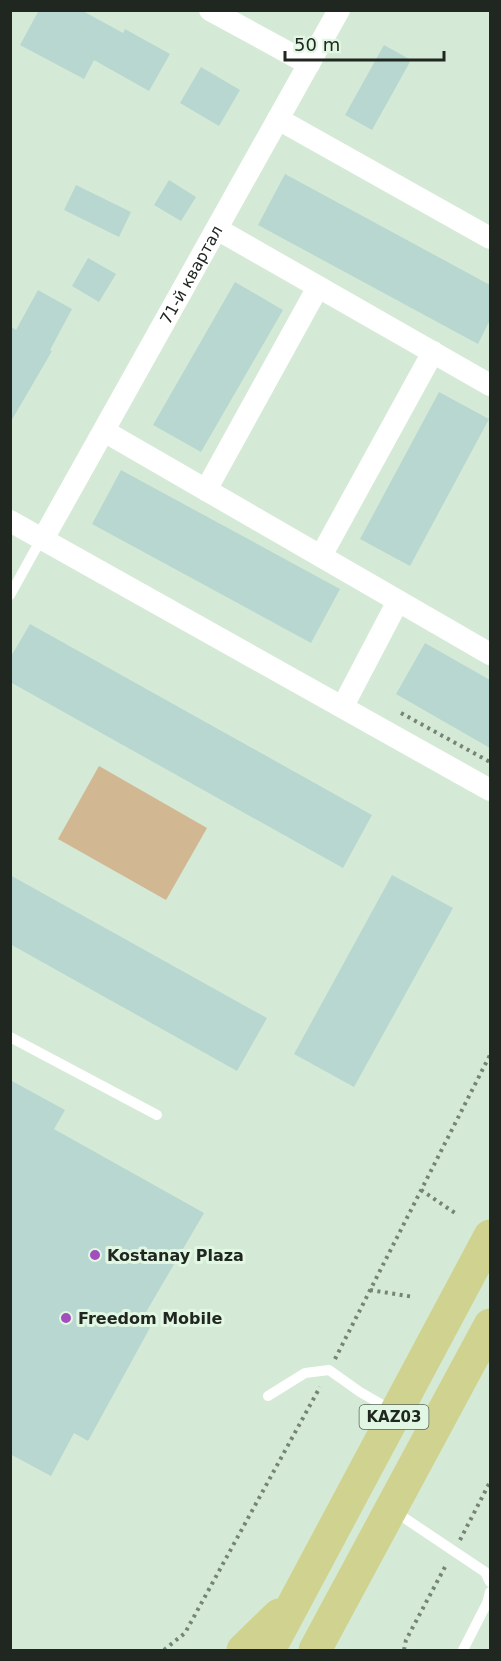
<svg xmlns="http://www.w3.org/2000/svg" width="501" height="1661" font-family="'DejaVu Sans',sans-serif">
<style>
.green{fill:#d1b792}
.building{fill:#b7d7d0}
.lines{fill:none;stroke-linecap:round;stroke-linejoin:round}
.path{stroke:#768476;stroke-width:4;stroke-dasharray:3 4.5;stroke-linecap:butt}
.lane{stroke:#fff;stroke-width:10}
.street{stroke:#fff;stroke-width:22}
.primary{stroke:#d0d38f;stroke-width:33}
.poi-dot{fill:#a24ebd;stroke:#e2f7e3;stroke-width:2}
.labels{text-anchor:middle;dominant-baseline:central;stroke-width:6;stroke-linejoin:round;paint-order:stroke}
.shield{fill:#e2f7e3;stroke:#5a655a;stroke-width:1.5}
.shield-label{font-size:15px;font-weight:bold;fill:#202720}
.street-label{font-size:16px;fill:#202720;stroke:#e2f7e3}
.poi-label{font-size:16px;font-weight:bold;fill:#202720;stroke:#e2f7e3;text-anchor:start}
</style>
<rect width="100%" height="100%" fill="#d5ead6"/>
<!-- green -->
<polygon class="green" points="99,766 207,828 166,900 58,839"/>
<!-- building -->
<g class="building">
<polygon points="39,10 81,10 123,33 125,29 170,54 149,91 94,60 84,79 20,45"/>
<polygon points="384,45 411,60 372,130 345,115"/>
<polygon points="201,67 240,90 219,126 180,103"/>
<polygon points="285,174 490,285 490,320 478,344 258,225"/>
<polygon points="169,180 196,197 181,221 154,205"/>
<polygon points="76,185 131,212 119,237 64,210"/>
<polygon points="88,258 116,274 99,302 72,286"/>
<polygon points="235,282 283,310 201,452 153,425"/>
<polygon points="38,290 72,309 50,350 52,351 10,423 10,326 16,330"/>
<polygon points="439,392 489,419 410,566 360,539"/>
<polygon points="121,470 340,589 311,643 92,524"/>
<polygon points="30,624 372,815 343,868 10,682 10,658"/>
<polygon points="425,643 490,680 490,748 396,694"/>
<polygon points="10,875 267,1018 237,1071 10,944"/>
<polygon points="392,875 453,908 354,1087 294,1054"/>
<polygon points="10,1080 65,1110 54,1129 204,1213 142,1319 152,1324 88,1441 74,1433 51,1476 10,1454"/>
</g>
<g class="lines">
<!-- path -->
<g class="path">
<polyline points="401,713 490,762"/>
<polyline points="421,1190 458,1215"/>
<polyline points="370,1290 414,1297"/>
<polyline points="335,1359 490,1055"/>
<polyline points="460,1540 490,1482"/>
<polyline points="164,1650 185,1633 320,1387"/>
<polyline points="404,1650 406,1640 446,1565"/>
</g>
<!-- lane -->
<g class="lane">
<polyline points="10,595 35,550 43,539"/>
<polyline points="10,1037 157,1115"/>
<polyline points="268,1396 305,1373 329,1370 360,1392 393,1411"/>
<polyline points="394,1511 485,1572 490,1582"/>
<polyline points="463,1650 487,1603 490,1592"/>
</g>
<!-- street -->
<g class="street">
<polyline points="210,10 309,64"/>
<polyline points="278,119 490,238"/>
<polyline points="217,229 490,385"/>
<polyline points="104,431 490,654"/>
<polyline points="206,490 318,287"/>
<polyline points="10,521 490,790"/>
<path id="s1" d="M43,539L339,10"/>
<polyline points="321,556 433,352"/>
<polyline points="343,706 398,601"/>
</g>
<!-- primary -->
<g class="primary">
<polyline points="243,1650 279,1615"/>
<polyline points="269,1650 490,1236"/>
<polyline points="315,1650 490,1325"/>
</g>
</g>
<!-- markers -->
<g class="poi-dot">
<circle cx="95" cy="1255" r="6"/>
<circle cx="66" cy="1318" r="6"/>
</g>
<g class="labels">
<!-- shield labels -->
<rect class="shield" x="359.5" y="1405" width="69" height="24" rx="4.5"/>
<g class="shield-label">
<text x="394" y="1417">KАZ03</text>
</g>
<!-- street labels -->
<g class="street-label">
<text stroke="none"><textPath href="#s1" startOffset="303">71-й квартал</textPath></text>
</g>
<!-- poi labels -->
<g class="poi-label">
<text x="107" y="1255">Kostanay Plaza</text>
<text x="78" y="1318">Freedom Mobile</text>
</g>
</g>
<!-- border -->
<rect width="501" height="1661" fill="none" stroke="#202720" stroke-width="24"/>
<!-- scale -->
<path d="M285 51v9h159v-9" fill="none" stroke="#202720" stroke-width="3"/>
<text x="294" y="51" font-size="18" fill="#202720" stroke="#e2f7e3" stroke-width="4.5" paint-order="stroke">50 m</text>
</svg>
